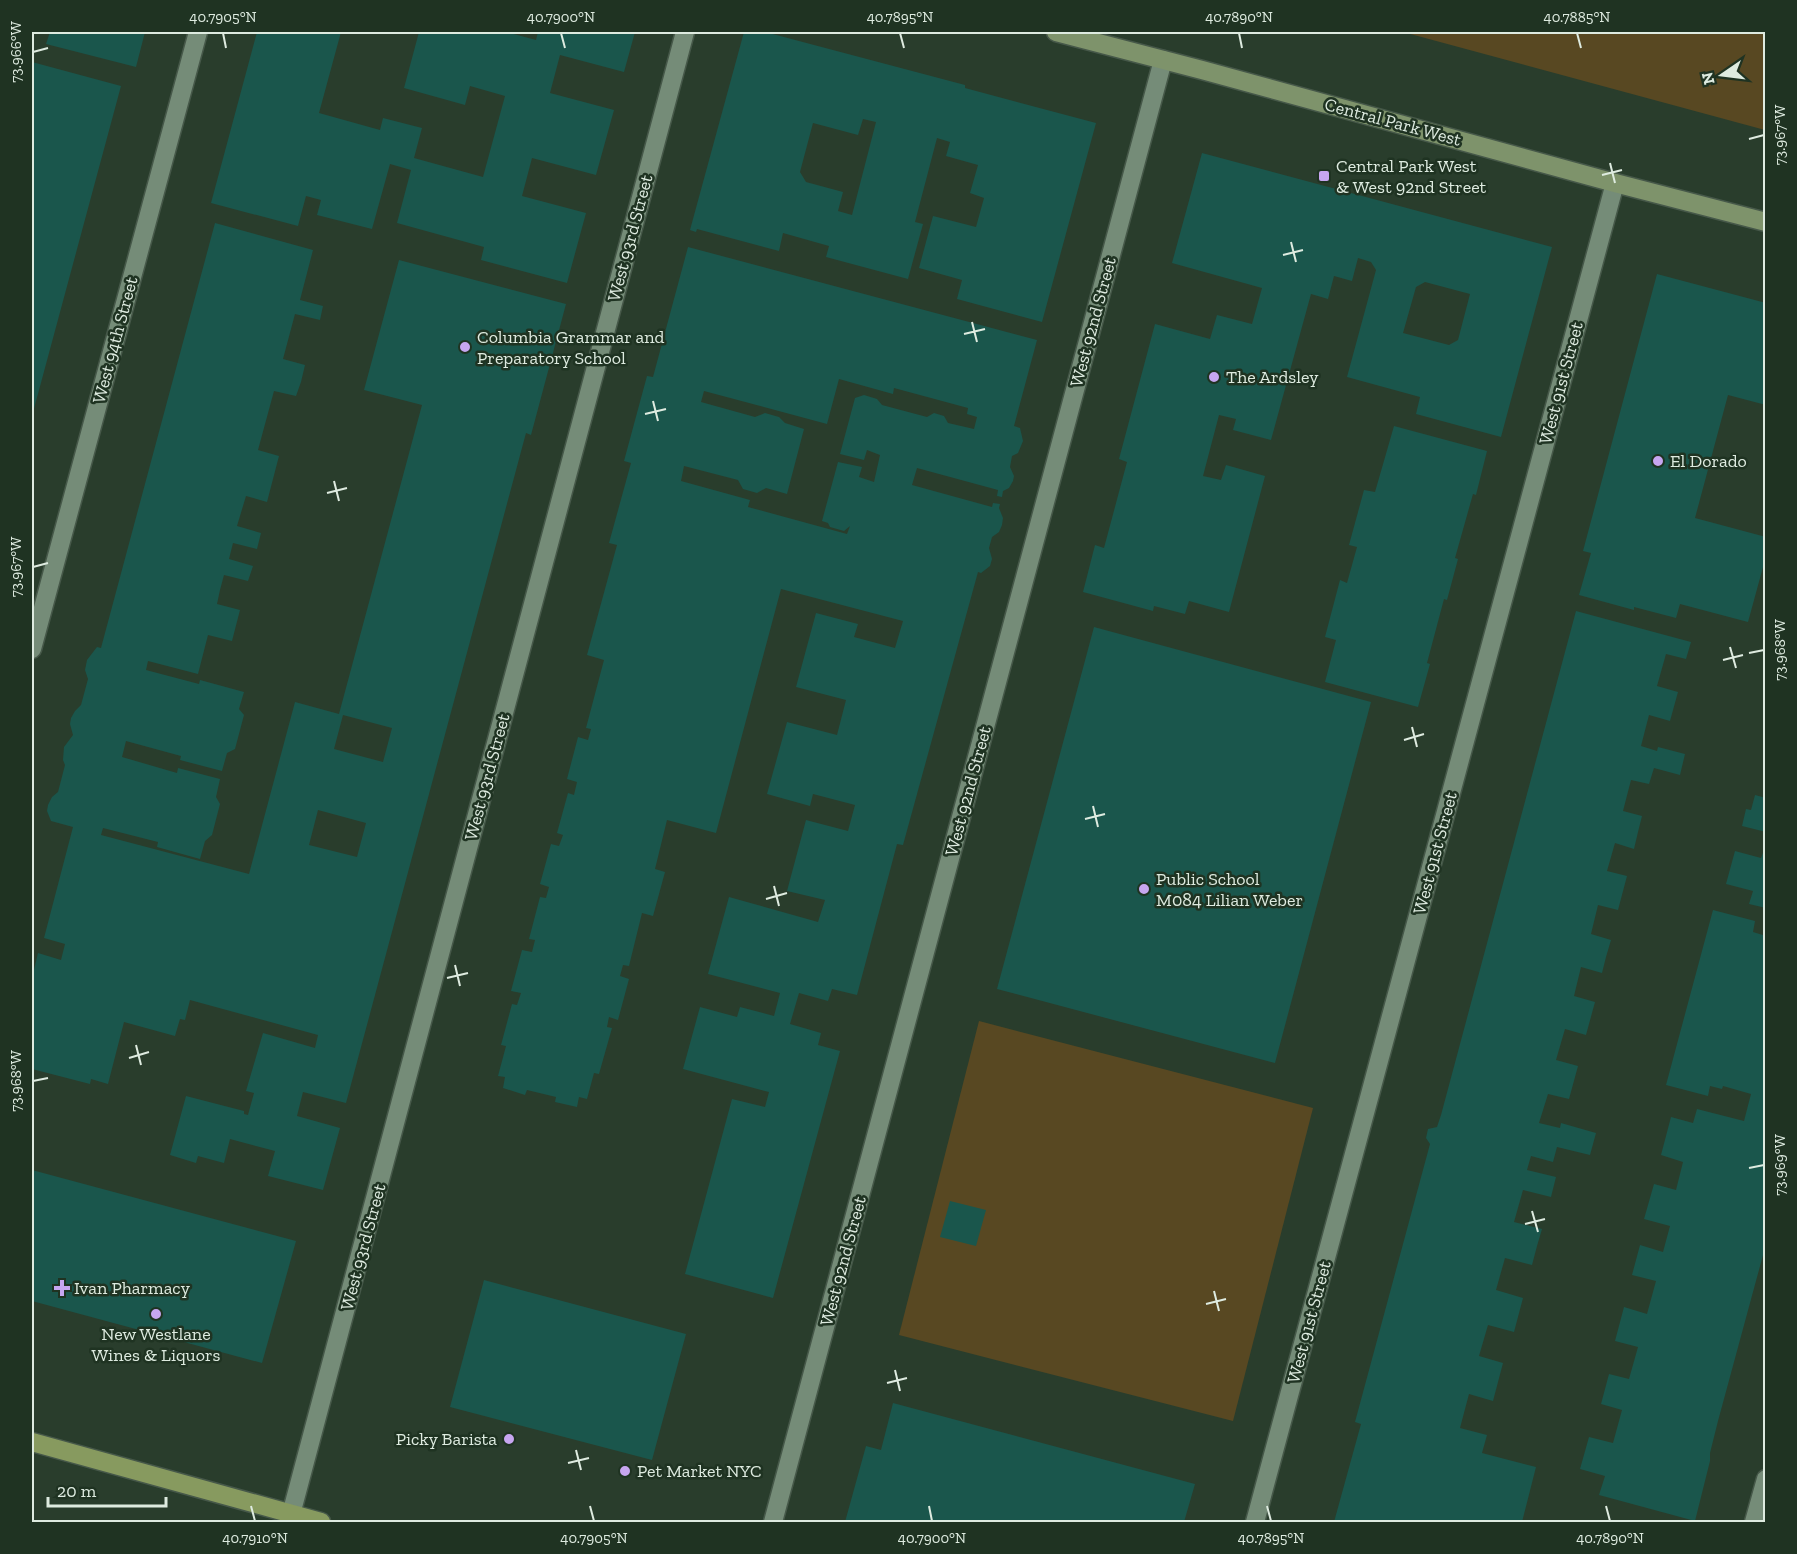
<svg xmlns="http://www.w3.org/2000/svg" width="1797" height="1554" font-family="'Zilla Slab',serif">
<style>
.green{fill:#584822}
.building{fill:#1a564c;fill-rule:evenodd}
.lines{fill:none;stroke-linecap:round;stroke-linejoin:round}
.street-casing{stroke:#465849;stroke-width:21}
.secondary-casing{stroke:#465849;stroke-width:21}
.primary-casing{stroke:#465849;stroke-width:21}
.street{stroke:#758c78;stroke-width:18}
.secondary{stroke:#7e936b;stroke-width:18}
.primary{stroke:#879a5f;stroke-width:18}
.ticks{fill:none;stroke:#deebe0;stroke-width:2}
.poi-dot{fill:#c7a6f0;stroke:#1f3322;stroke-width:2}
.labels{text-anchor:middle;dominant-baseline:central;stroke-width:5;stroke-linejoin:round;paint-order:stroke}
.street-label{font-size:18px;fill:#deebe0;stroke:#1f3322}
.poi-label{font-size:18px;fill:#deebe0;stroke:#1f3322;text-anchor:start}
.neatline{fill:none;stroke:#deebe0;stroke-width:2}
.ticks-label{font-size:15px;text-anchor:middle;fill:#deebe0}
</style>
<rect width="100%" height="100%" fill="#293d2c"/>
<!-- green -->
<g class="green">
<polygon points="1403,32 1765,32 1765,130"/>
<polygon points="979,1021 1313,1108 1233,1421 899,1335"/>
</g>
<!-- building -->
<g class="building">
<polygon points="50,32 145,32 136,67 46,44"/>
<polygon points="257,32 341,32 319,113 380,130 383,118 422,128 414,158 483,177 505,96 470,86 465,105 404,88 419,32 506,32 536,40 538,32 635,32 624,72 560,55 550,93 614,110 596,175 532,158 522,196 586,213 567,283 481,260 484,247 397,223 411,170 390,164 372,229 317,215 321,200 306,196 298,226 211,203"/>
<path d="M744,32H765L965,85V88L1096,123L1042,322L957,299L962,280L919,268L933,216L976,227L984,198L970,193L978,165L946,156L950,142L937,138L915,222L923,224L908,279L826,257L829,246L783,233L779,251L697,229L696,232L690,230ZM863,119L876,122L852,215L838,211L843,192L806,182L800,172L813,123L858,135Z"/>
<polygon points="32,62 121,86 32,416"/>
<path d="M1202,153L1552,247L1501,437L1416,414L1420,397L1347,377L1376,270L1371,262L1358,258L1352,281L1334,276L1328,299L1311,294L1271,440L1233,430L1236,419L1219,415L1203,476L1221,480L1226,465L1265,476L1229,612L1189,601L1185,614L1154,606L1153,611L1083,592L1095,545L1104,548L1127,462L1119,459L1155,324L1210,339L1217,315L1252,324L1262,288L1172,263ZM1425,282L1470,294L1458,340L1449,345L1403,333L1416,287Z"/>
<path d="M215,223L313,250L300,300L323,306L320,320L295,314L283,359L305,365L301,382L296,396L274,391L258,450L279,456L267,502L246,496L237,526L261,533L257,549L233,543L229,559L253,566L248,581L224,575L220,590L217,604L240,610L232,641L208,635L198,674L148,661L146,670L199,684L200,680L244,692L239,709L244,715L235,749L227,753L222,771L180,760L181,756L126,741L122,757L177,773L178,768L220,779L216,797L220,804L212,835L205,841L200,859L157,847L158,842L103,828L101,835L249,874L295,702L339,714L422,405L364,390L399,260L566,304L531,435L526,433L346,1103L303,1092L297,1116L340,1128L323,1190L268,1176L275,1151L230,1139L224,1163L198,1156L196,1163L170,1155L186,1096L244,1111V1114L248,1115L254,1093L246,1091L263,1033L315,1048L318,1035L190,1000L185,1020L180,1019L175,1036L124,1022L108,1084L91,1079L90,1084L32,1069V978L38,953L61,960L65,944L44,938L73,827L51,821L47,811L48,805L52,797L58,792L65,765L63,760L64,747L73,735L70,724L71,718L75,711L81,705L88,679L85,670L87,660L97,647L101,648ZM343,715L392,728L383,762L334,749ZM318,810L366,823L357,857L309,845Z"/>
<path d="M688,247L1037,340L1014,426L1020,428L1023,441L1018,453L1012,456L1010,467L1014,476L1013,481L1009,488L1003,491L1002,497L997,496L998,490L917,468L912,485L992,507L993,503L1000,504L999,508L1003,518L1002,525L999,532L992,537L989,548L992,559L990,566L981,573L978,572L903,845L897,844L857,995L832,989L828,1001L799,993L790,1024L821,1033L818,1045L840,1051L773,1298L685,1274L732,1099L765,1107L769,1092L683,1069L700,1007L737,1017L740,1007L774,1016L780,993L708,974L729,897L818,922L825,900L787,891L806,820L848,831L855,805L813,794L810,806L767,794L787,722L837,735L846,700L796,687L816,613L858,624L854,637L895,648L903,621L781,589L716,833L667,820L655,869L665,872L653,916L642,913L629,966L623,965L620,976L629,979L618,1020L609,1017L607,1027L612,1028L599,1074L594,1073L587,1099L579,1097L577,1107L555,1102L556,1097L527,1090L525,1095L503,1088L505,1077L498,1076L506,1046L501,1045L512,1004L517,1005L521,993L511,991L522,950L532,952L535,940L529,939L540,897L546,898L549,887L540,884L551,844L559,846L563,835L557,833L568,793L574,795L577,782L567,779L578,737L588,740L591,729L586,728L604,660L587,655L617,545L609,543L631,463L624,461L647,376L653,377ZM839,379L893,394L894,388L968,408L967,414L977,417L974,429L948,423L944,416L934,413L927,417L882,405L877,399L864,395L855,398L840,454L864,460L867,450L880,455L874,482L859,477L862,467L838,462L822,521L828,523L830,527L844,531L850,526L847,534L748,507L750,500L681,481L684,466L738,480L743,489L757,493L766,488L787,494L804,429L785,423L779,417L765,413L755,417L701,402L704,391L827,424Z"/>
<polygon points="1657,274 1766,303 1766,405 1728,395 1695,518 1766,537 1766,556 1748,622 1680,604 1676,618 1634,607 1634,610 1579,595 1591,553 1583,551"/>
<polygon points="1394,426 1487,451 1476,495 1473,494 1455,558 1458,559 1447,600 1444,599 1427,663 1430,664 1418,707 1325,682 1336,640 1325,637 1340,580 1347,583 1357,547 1349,545 1364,490 1375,492"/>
<polygon points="1576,611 1691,642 1686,659 1666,654 1657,686 1678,692 1670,721 1649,715 1641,746 1657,751 1658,747 1685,754 1680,775 1654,768 1649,784 1631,780 1623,811 1642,816 1638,832 1634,849 1615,843 1607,871 1627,876 1618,910 1598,905 1591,934 1611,940 1606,957 1602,973 1581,967 1574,996 1595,1002 1586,1035 1565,1029 1556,1060 1578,1066 1569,1099 1548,1094 1539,1123 1560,1128 1561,1123 1596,1133 1590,1155 1557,1147 1553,1162 1531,1156 1527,1170 1556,1177 1551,1197 1523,1190 1514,1222 1542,1229 1537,1246 1532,1265 1505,1258 1496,1290 1523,1298 1514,1332 1488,1325 1479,1356 1503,1363 1493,1401 1469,1394 1460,1428 1487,1435 1482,1453 1536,1467 1522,1522 1334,1522 1361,1424 1355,1422 1430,1144 1426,1138 1428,1129 1437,1127 1441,1115"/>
<polygon points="1094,627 1371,702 1275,1063 997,989"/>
<polygon points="1755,795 1766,798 1766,832 1742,826 1746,809 1751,810"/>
<polygon points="1766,845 1766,908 1749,904 1753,891 1726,884 1735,851 1761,858"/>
<polygon points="1713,910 1755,921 1753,932 1766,936 1766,1244 1718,1421 1710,1453 1710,1461 1695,1521 1599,1495 1605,1476 1580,1469 1589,1437 1613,1443 1622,1410 1601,1404 1609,1374 1629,1379 1638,1347 1615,1341 1624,1307 1647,1314 1656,1281 1632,1275 1640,1245 1663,1252 1670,1226 1644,1219 1654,1184 1676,1190 1683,1162 1661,1155 1671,1117 1693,1123 1697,1109 1744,1121 1751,1094 1723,1086 1722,1089 1710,1086 1708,1096 1666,1085"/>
<polygon points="32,1170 296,1241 262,1363 32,1301"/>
<polygon points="950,1201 986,1210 976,1246 940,1237"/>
<polygon points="484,1280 686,1334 652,1460 450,1407"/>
<polygon points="893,1403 1195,1484 1184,1522 845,1522 866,1446 881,1450"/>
</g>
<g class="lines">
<!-- street casing -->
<g class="street-casing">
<g id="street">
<polyline points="32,649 198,32"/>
<polyline points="289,1522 685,32"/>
<polyline points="773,1522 1163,60"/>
<polyline points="1255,1522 1615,183"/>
<polyline points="1754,1522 1766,1479"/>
</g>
</g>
<!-- secondary casing -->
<g class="secondary-casing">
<polyline id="secondary" points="1056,32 1202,70 1615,183 1766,222"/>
</g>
<!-- primary casing -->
<g class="primary-casing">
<polyline id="primary" points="32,1442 321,1522"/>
</g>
<!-- street -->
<use href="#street" class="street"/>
<!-- secondary -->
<use href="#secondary" class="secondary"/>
<!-- primary -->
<use href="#primary" class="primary"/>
</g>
<!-- ticks -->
<path class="ticks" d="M223,33L226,48M561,33L565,48M900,33L904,48M1239,33L1242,48M1577,33L1581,48M33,52L48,48M1749,139L1764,135M1610,163L1615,183M1602,175L1622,170M1291,242L1296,262M1283,255L1303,250M972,322L977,342M964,334L985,329M653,401L658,421M645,414L666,409M334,481L339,501M327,493L347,488M33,567L48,563M1730,647L1736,668M1749,653L1764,650M1723,660L1743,655M1412,727L1417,747M1404,740L1424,734M1093,806L1098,827M1085,819L1105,814M774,886L779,906M766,899L787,893M455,965L460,986M447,978L468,973M136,1045L141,1065M129,1058L149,1052M33,1081L48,1078M1749,1168L1764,1165M1532,1211L1538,1232M1525,1224L1545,1219M1214,1291L1219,1311M1206,1304L1226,1299M895,1370L900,1391M887,1383L907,1378M576,1450L581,1470M568,1463L589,1458M251,1506L255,1521M590,1506L594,1521M929,1506L932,1521M1267,1506L1271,1521M1606,1506L1610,1521"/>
<!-- markers -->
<g class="poi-dot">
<rect x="1318" y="170" width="12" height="12" rx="3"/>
<circle cx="465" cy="347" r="6"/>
<circle cx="1214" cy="377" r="6"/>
<circle cx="1658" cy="461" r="6"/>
<circle cx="1144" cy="889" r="6"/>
<path d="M59 1279h6v6h6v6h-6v6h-6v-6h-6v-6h6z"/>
<circle cx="156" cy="1314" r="6"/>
<circle cx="509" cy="1439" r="6"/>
<circle cx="625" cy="1471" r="6"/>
</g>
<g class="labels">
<!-- street labels -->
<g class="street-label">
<text transform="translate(1393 122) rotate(15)">Central Park West</text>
<text transform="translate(630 238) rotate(-75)">West 93rd Street</text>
<text transform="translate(1093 322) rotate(-75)">West 92nd Street</text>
<text transform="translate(115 340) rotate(-75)">West 94th Street</text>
<text transform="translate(1561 383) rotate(-75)">West 91st Street</text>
<text transform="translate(487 777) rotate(-75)">West 93rd Street</text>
<text transform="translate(968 791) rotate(-75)">West 92nd Street</text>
<text transform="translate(1435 853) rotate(-75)">West 91st Street</text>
<text transform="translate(363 1247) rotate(-75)">West 93rd Street</text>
<text transform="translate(843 1261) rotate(-75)">West 92nd Street</text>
<text transform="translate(1309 1322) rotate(-75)">West 91st Street</text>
</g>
<!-- poi labels -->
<g class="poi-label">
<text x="1336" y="166">Central Park West<tspan x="1336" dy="21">&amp; West 92nd Street</tspan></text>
<text x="477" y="337">Columbia Grammar and<tspan x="477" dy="21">Preparatory School</tspan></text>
<text x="1226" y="377">The Ardsley</text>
<text x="1670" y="461">El Dorado</text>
<text x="1156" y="879">Public School<tspan x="1156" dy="21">M084 Lilian Weber</tspan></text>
<text x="74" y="1288">Ivan Pharmacy</text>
<text x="156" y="1334" text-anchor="middle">New Westlane<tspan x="156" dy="21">Wines &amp; Liquors</tspan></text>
<text x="497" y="1439" text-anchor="end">Picky Barista</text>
<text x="637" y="1471">Pet Market NYC</text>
</g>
</g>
<!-- border -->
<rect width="1797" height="1554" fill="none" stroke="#1f3322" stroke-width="66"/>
<!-- north arrow -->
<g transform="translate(1722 75) rotate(256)" stroke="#1f3322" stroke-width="4.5" paint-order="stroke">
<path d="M0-4.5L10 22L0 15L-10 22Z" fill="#deebe0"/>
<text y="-9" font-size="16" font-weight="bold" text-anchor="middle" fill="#deebe0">N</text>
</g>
<!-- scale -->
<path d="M48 1497v9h118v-9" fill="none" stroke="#deebe0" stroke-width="3"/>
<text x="57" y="1497" font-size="18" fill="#deebe0" stroke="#1f3322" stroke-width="4.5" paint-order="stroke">20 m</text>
<rect x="33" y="33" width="1731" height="1488" class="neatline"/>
<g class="ticks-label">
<text x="223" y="22">40.7905°N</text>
<text x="561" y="22">40.7900°N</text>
<text x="900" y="22">40.7895°N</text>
<text x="1239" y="22">40.7890°N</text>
<text x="1577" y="22">40.7885°N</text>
<text transform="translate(16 52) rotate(-90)" y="5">73.966°W</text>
<text transform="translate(1780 135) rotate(-90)" y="5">73.967°W</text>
<text transform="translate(16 567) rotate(-90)" y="5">73.967°W</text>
<text transform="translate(1780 650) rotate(-90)" y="5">73.968°W</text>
<text transform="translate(16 1081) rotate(-90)" y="5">73.968°W</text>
<text transform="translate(1780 1165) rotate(-90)" y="5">73.969°W</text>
<text x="255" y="1543">40.7910°N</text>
<text x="594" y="1543">40.7905°N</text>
<text x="932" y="1543">40.7900°N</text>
<text x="1271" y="1543">40.7895°N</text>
<text x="1610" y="1543">40.7890°N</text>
</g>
</svg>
